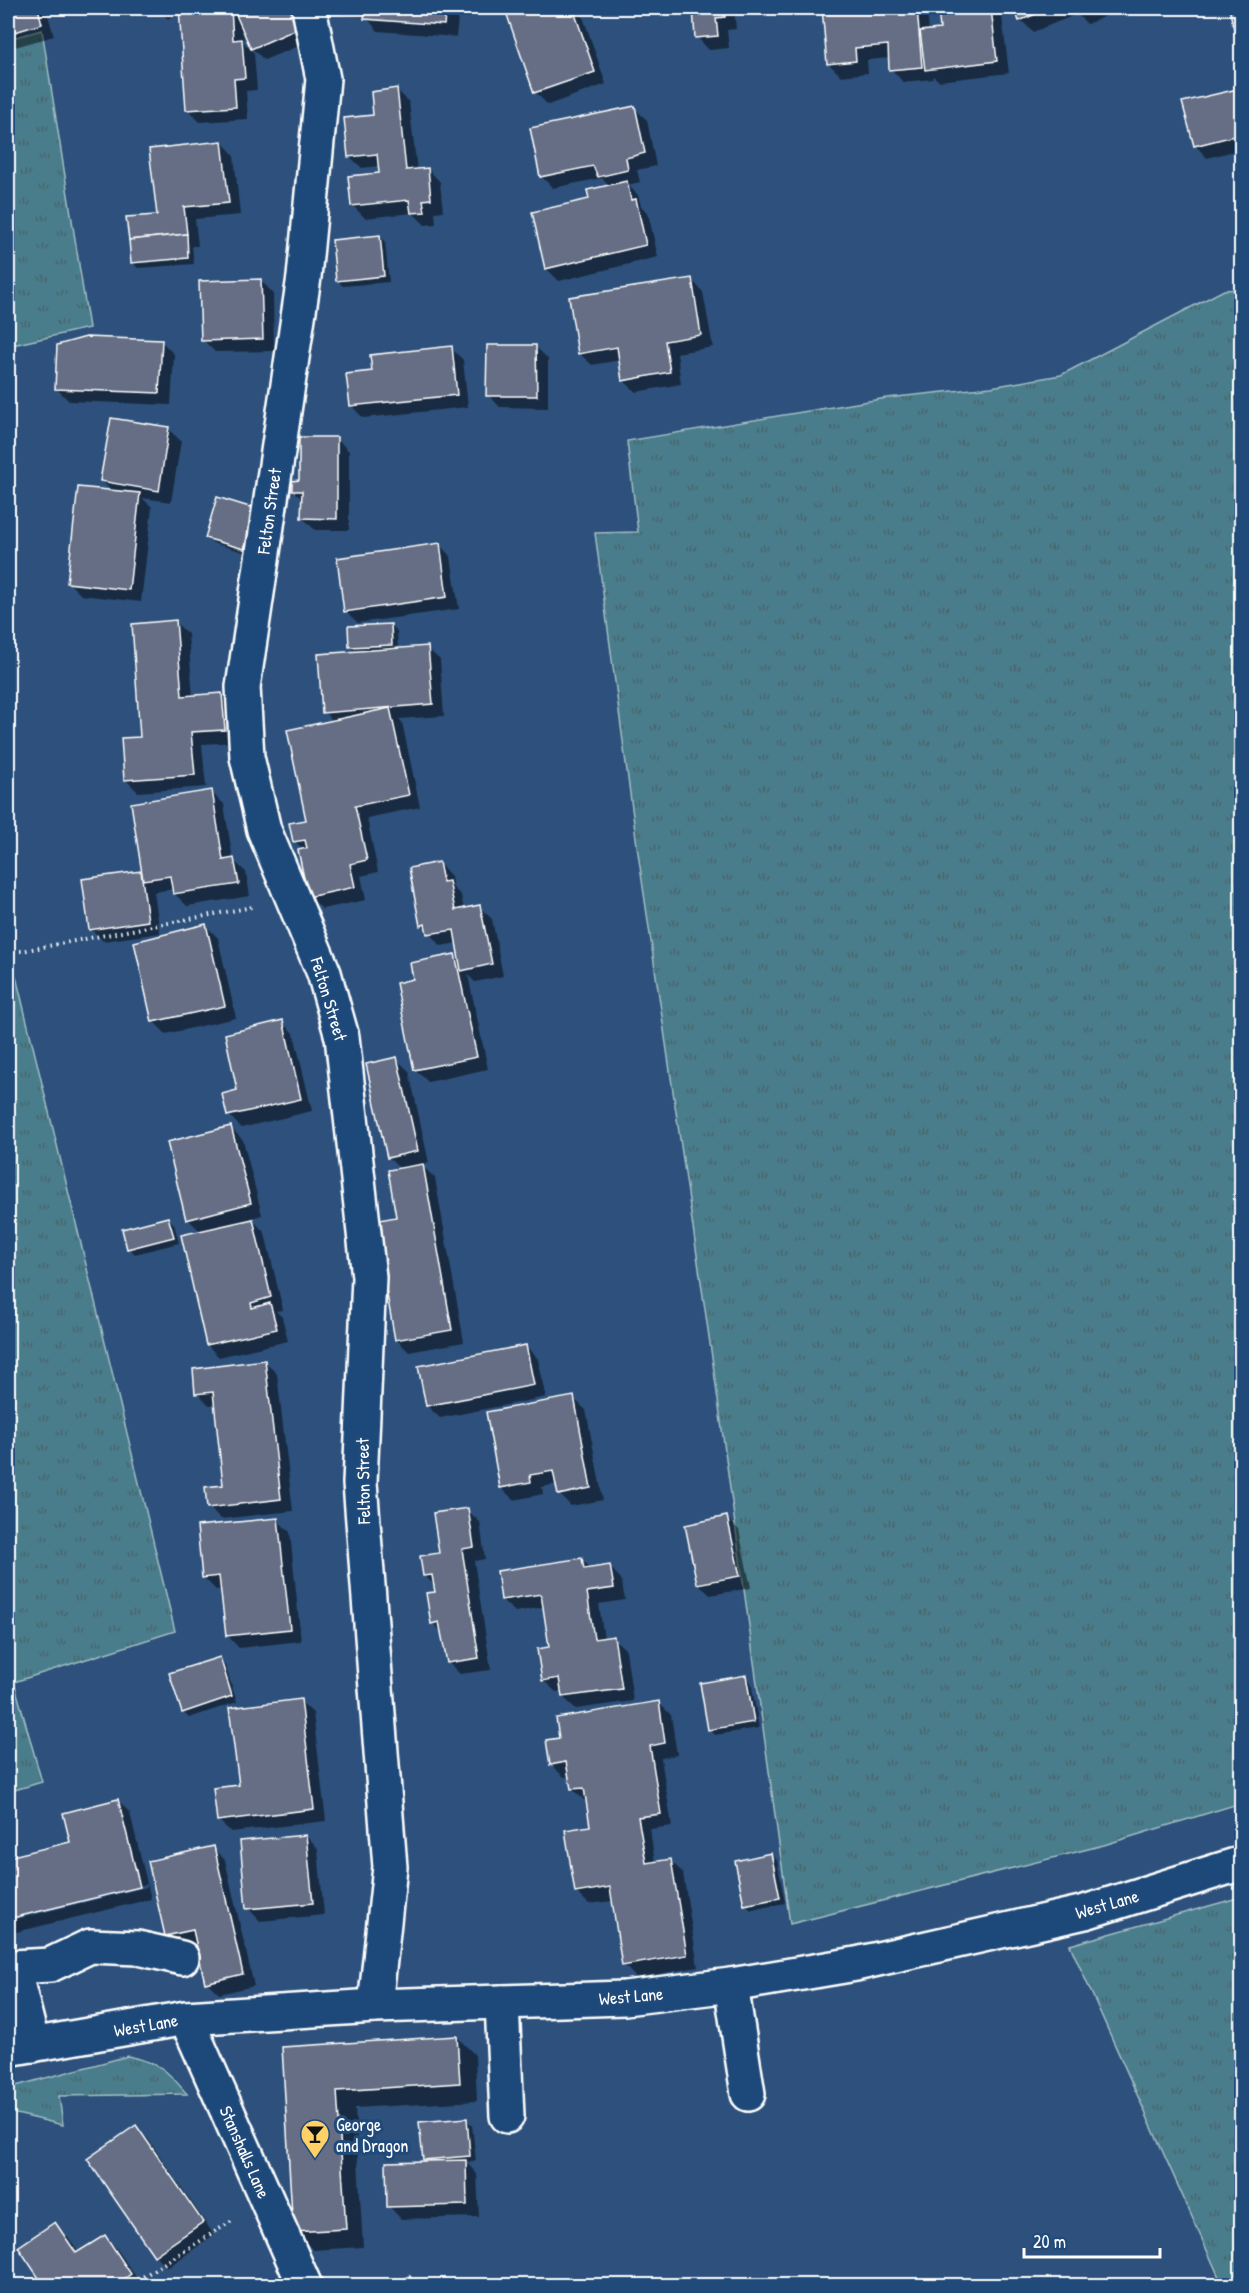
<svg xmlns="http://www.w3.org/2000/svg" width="1249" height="2293" font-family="'Patrick Hand',sans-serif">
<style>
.grass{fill:url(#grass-tufts);stroke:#a4bec5;stroke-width:1.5}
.shadow{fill:#0007}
.building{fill:#656e85;stroke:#fff;stroke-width:1.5}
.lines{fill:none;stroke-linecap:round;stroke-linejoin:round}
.minor-casing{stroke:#fff;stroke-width:38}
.path{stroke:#fff;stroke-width:4;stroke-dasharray:1.5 4.5;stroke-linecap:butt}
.minor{stroke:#1f4a7a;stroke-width:33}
.labels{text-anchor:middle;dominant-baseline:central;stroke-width:6;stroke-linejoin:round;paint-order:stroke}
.street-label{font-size:18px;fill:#fff;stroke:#1f4a7a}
.poi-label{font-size:18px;fill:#fff;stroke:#1f4a7a;text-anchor:start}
</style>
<defs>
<pattern id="grass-tufts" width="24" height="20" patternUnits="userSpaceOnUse" patternTransform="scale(1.5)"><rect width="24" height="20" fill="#497d8b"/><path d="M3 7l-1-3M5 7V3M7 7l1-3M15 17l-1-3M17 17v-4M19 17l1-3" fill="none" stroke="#4a646c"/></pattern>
</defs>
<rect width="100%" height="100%" fill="#2d517c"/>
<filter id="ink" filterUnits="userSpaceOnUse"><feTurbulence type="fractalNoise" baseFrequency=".0167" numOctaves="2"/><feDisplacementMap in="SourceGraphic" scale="12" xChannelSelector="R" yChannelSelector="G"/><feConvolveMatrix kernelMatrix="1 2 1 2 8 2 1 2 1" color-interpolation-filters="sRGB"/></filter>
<g filter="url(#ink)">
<!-- grass -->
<g class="grass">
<polygon points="42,30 89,328 8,346 8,39"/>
<polygon points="1241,289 1241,1803 1104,1845 790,1924 713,1364 638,853 595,533 638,532 627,441 887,398 991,387 1061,375 1224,290"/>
<polygon points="8,964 13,964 175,1631 14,1682 42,1782 8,1792"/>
<polygon points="1241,1897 1242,2285 1223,2286 1070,1945"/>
<path d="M128,2056C161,2064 165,2068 187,2094L59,2096L63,2125L8,2112V2088Z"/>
</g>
<!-- shadow -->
<g class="shadow">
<polygon points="8,8 46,8 54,36 8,49"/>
<polygon points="156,8 182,8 168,19"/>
<polygon points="215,8 297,8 311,41 264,60 254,50 254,52 243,29 244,43 254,53 257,90 246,91 248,119 200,122 187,109 181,10"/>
<polygon points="335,8 459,8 456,37 378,31 366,17 342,15"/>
<polygon points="526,8 580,8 606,84 548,105 536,93 509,16 527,10"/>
<polygon points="694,8 734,8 736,29 727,30 729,48 709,50 697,37"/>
<polygon points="824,8 927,8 929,32 942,30 939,8 1001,8 1009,73 939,81 933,76 933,79 903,82 891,69 890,58 867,60 868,73 841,76 829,64"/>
<polygon points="1015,8 1124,8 1087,24 1077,14 1033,32 1021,20"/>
<polygon points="1242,89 1242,149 1207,158 1195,145"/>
<polygon points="397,90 409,102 417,171 428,169 440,182 443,211 435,212 436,224 425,225 413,213 365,218 353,206 380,174 379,166 362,168 349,156 375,116"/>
<polygon points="634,108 647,120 656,166 637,170 640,182 628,185 638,195 641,206 648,213 658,257 559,281 546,268 590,200 610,186 602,178 553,188 541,176"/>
<polygon points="222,142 234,155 240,215 195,219 198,246 192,246 194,264 138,268 132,262"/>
<polygon points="380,236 385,242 389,282 343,286 337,280"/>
<polygon points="691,279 703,292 713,347 677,353 681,384 636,392 623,380 620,360 592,365 579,353"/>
<polygon points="260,280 273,293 274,351 215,352 203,340"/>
<polygon points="162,342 174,354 171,405 69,401 57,389"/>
<polygon points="536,347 548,359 548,408 500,407 488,395"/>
<polygon points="451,348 463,360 468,407 363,418 351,405 373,372"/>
<polygon points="168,429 181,441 171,502 142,498 152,507 141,602 81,595 69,583 113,492 102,481"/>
<polygon points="337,439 349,451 349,530 315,530 303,518 303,500 293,491"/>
<polygon points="256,510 250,554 213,543 207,537"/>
<polygon points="439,544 451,557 459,609 358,623 345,611"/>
<polygon points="175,622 188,634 193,697 222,694 234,707 237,742 202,744 206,787 138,792 125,779 142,738"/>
<polygon points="391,625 397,631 398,650 427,648 440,660 444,716 399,719 402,722 420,807 367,818 378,872 361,876 366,900 322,909 310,897 300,851 303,850 295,841 308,821 334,722 324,712 357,653 350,647"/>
<polygon points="211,792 224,804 233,860 246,872 250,896 187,906 174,893 174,889 154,892 160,933 103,941 91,929 83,880 143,872"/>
<polygon points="439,863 451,876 453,888 461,895 464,910 479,907 492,919 503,976 475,982 468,975 488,1069 428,1082 415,1069 415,980 455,956 461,963 458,943 441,946 422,925 411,869"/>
<polygon points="206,926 218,938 236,1018 166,1034 154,1022"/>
<polygon points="282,1022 294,1034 312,1111 241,1128 229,1115 239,1091"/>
<polygon points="396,1059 409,1071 429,1163 421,1165 435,1178 464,1342 409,1352 396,1339 401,1170 388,1157"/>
<polygon points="231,1128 243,1140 262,1215 251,1218 265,1233 283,1310 276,1311 282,1317 288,1341 219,1357 207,1345 201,1232 188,1219"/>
<polygon points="168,1218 174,1224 179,1243 135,1254 129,1248"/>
<polygon points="526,1346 538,1359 546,1397 440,1418 427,1406"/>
<polygon points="265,1362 277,1374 293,1511 221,1519 209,1507 225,1486 216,1405 209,1405 197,1393"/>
<polygon points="573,1398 586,1410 603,1500 571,1506 559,1494 557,1484 542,1487 543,1494 514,1500 501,1488"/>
<polygon points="467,1510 480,1522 485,1559 474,1561 491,1670 460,1674 448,1662 443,1634 433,1623 436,1587 425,1576"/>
<polygon points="727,1518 739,1530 751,1588 710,1595 698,1583"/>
<polygon points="277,1520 290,1532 301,1641 239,1648 227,1635 222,1589 216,1590 204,1578"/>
<polygon points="582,1560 592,1569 609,1566 621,1579 625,1600 599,1604 604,1639 613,1638 626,1650 633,1701 576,1709 563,1697 563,1691 556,1692 543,1680 551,1648 544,1607 515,1612 502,1600"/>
<polygon points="219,1659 225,1665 237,1702 189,1718 183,1712"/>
<polygon points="745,1676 751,1682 759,1728 715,1735 709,1729"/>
<polygon points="300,1701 313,1713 326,1821 231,1832 218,1820"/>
<polygon points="659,1703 671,1715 677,1755 661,1758 672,1826 650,1829 655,1863 671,1861 683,1873 698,1967 636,1978 624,1965 613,1901 589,1904 576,1892 591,1827 587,1801 585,1801 572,1789 570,1776 564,1777 551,1765 560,1739"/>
<polygon points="118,1800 130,1813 151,1899 8,1934 8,1921 147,1887 147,1884 8,1918 8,1859 72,1843"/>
<polygon points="306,1836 318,1849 324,1915 260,1921 248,1908"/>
<polygon points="213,1848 225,1860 254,1986 219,1994 207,1982 198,1944 179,1948 167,1936 150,1862"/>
<polygon points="771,1854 777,1860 785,1903 751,1910 745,1904"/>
<polygon points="457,2037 475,2055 477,2101 355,2108 363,2247 313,2250 295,2231 284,2049"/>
<polygon points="466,2119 472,2125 476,2161 466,2162 477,2174 479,2217 401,2219 389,2206 427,2163 424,2160"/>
<polygon points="136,2127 148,2139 214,2235 167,2268 155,2255"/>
<polygon points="55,2224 67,2236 79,2253 104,2236 117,2249 142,2286 37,2286 43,2282"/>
</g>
<!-- building -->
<g class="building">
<polygon points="8,8 38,8 42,24 8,34"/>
<polygon points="179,8 231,8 233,40 242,39 245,78 234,79 236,107 186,110"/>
<polygon points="233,8 291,8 299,28 251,49"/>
<polygon points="365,8 446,8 444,25 364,19"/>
<polygon points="524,8 573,8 595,72 534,93 507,15"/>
<polygon points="693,8 724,8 725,17 716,18 718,36 695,38"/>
<polygon points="822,8 917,8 922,67 889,70 888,45 855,48 856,61 827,64"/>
<polygon points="938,8 991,8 997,61 925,70 920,31 940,29"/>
<polygon points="1014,8 1050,8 1019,21"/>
<polygon points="1229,8 1242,8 1241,59"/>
<polygon points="397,88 406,170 428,168 431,199 423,200 425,212 411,213 409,200 351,206 348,176 379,173 377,154 348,157 344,118 373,115 371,92"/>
<polygon points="1242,88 1242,134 1194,146 1182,102"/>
<polygon points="635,106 645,153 626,158 628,170 598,177 593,166 540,177 530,128"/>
<polygon points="222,141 229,203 184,207 187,234 129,240 126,217 157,215 149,149"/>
<polygon points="627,181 631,200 636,199 646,245 545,269 532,212 589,199 587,190"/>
<polygon points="187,234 188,258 131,263 129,240"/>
<polygon points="380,235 384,276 336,281 332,240"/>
<polygon points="692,278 701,335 665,341 670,372 622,381 617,347 578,354 569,297"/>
<polygon points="261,279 263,339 201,341 199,281"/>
<polygon points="86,337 162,340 159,393 55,389 57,345"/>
<polygon points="487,345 536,345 537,396 486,396"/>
<polygon points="452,346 457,395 350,406 346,374 372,371 370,355"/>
<polygon points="111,418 169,427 159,491 100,481"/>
<polygon points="299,437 337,437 337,519 301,518 302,491 292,491 292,481 299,480"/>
<polygon points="78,487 140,493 129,590 67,583"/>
<polygon points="217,497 256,509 244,549 205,538"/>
<polygon points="440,543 447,597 344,612 337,558"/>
<polygon points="176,620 182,696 222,693 225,730 191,732 195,775 124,780 121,738 140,737 132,624"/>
<polygon points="391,624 392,645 349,647 348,626"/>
<polygon points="428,646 433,704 322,713 318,654"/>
<polygon points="390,708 409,795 355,806 367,860 350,864 355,887 308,897 298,850 307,848 305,840 293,842 289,823 306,820 287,730"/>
<polygon points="212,790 223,860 234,858 239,884 173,894 170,876 143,880 131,803"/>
<polygon points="439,862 443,882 449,881 455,910 480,905 492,964 461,971 454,930 427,934 425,924 420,926 409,868"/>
<polygon points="141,871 148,921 89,930 82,879"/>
<polygon points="206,924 225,1006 152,1022 134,942"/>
<polygon points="455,954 477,1057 414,1070 396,983 413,979 410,963"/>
<polygon points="283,1020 301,1099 227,1116 222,1094 237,1090 225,1034"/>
<polygon points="397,1057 418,1151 387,1158 366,1064"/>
<polygon points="231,1126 251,1203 186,1220 167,1142"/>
<polygon points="423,1164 452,1330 395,1340 374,1221 396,1217 388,1170"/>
<polygon points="168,1217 174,1237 127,1249 122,1229"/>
<polygon points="253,1219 271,1297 251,1303 252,1308 270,1303 277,1329 206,1345 181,1235"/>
<polygon points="526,1345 534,1385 426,1406 418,1366"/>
<polygon points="265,1360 281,1499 207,1508 205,1487 223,1485 213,1392 195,1394 193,1369"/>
<polygon points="574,1396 591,1488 558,1495 553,1471 530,1475 531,1482 500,1488 486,1412"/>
<polygon points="468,1508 474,1547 462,1549 479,1658 447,1663 439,1622 431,1624 426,1593 435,1592 432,1575 423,1576 420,1556 439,1553 433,1513"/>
<polygon points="727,1516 740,1576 697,1584 685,1525"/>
<polygon points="278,1518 290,1629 226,1636 219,1576 202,1578 197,1526"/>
<polygon points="582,1558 584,1569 610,1565 614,1588 587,1592 594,1639 614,1636 622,1689 562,1697 559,1678 542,1681 537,1649 549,1647 541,1594 501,1600 497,1571"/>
<polygon points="220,1657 232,1696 182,1713 169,1673"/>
<polygon points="746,1675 754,1722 708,1730 700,1683"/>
<polygon points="301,1699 314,1809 217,1821 213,1788 239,1785 229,1708"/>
<polygon points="659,1701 665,1743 650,1746 661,1814 638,1817 646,1863 671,1859 687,1955 622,1966 610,1887 575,1893 565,1830 590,1826 584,1788 571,1789 566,1762 550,1765 546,1740 559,1738 556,1718"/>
<polygon points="118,1799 140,1887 8,1919 8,1857 70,1842 63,1813"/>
<polygon points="306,1835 313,1903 246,1909 240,1841"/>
<polygon points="214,1846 243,1974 205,1983 193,1930 165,1936 148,1861"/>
<polygon points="771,1853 780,1898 744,1905 735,1861"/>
<polygon points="457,2036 460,2083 337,2091 346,2229 293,2232 282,2047"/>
<polygon points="467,2118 470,2156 423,2160 419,2122"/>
<polygon points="136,2125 203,2222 154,2256 87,2159"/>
<polygon points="466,2160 467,2205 387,2207 386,2162"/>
<polygon points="55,2222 76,2253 105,2235 131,2274 114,2286 35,2286 41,2281 18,2247"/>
<polygon points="410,2276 415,2286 389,2286"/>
</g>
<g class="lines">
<!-- minor casing -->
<g class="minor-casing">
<g id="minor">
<polyline points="309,8 323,79 304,277 243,687 247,757 264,830 324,973 342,1037 369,1277 360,1483 390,1867 375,2006"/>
<polyline points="731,1985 748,2094"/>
<polyline points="502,2002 507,2116"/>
<polyline points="186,2018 305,2286"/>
<polyline points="33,2045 13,1967 50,1965 90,1946 138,1948 182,1958"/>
<polyline points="8,2049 186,2018 375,2006 625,1998 731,1985 856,1964 1085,1912 1242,1863"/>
</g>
</g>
<!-- path -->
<g class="path">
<polyline points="8,951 22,951 252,907"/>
<polyline points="128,2286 232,2221"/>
</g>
<!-- minor -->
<use href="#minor" class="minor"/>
</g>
</g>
<!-- icons -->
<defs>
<g id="bar-pin" transform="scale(1.5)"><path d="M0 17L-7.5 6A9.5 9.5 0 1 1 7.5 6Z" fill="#ffd166" stroke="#1f4a7a"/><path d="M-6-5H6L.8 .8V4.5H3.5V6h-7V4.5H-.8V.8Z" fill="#111"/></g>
</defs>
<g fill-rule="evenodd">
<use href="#bar-pin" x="315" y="2134"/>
</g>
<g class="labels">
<!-- street labels -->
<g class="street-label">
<text transform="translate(269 511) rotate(-82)">Felton Street</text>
<text transform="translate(329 999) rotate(73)">Felton Street</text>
<text transform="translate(363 1481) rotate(-91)">Felton Street</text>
<text transform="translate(1107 1904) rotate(-16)">West Lane</text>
<text transform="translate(631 1996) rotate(-5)">West Lane</text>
<text transform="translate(146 2025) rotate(-10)">West Lane</text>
<text transform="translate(245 2152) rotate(66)">Stanshalls Lane</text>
</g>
<!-- poi labels -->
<g class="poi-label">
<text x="336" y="2124">George<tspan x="336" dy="21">and Dragon</tspan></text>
</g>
</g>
<!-- margin -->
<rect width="1249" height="2293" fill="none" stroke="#1f4a7a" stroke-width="30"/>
<rect x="15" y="15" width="1219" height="2263" fill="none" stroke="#fff" stroke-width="2" filter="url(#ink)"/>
<!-- scale -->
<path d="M1024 2248v9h136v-9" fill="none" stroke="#ffffff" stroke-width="3"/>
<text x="1033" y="2248" font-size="18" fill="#ffffff" stroke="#1f4a7a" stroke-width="4.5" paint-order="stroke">20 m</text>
</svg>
